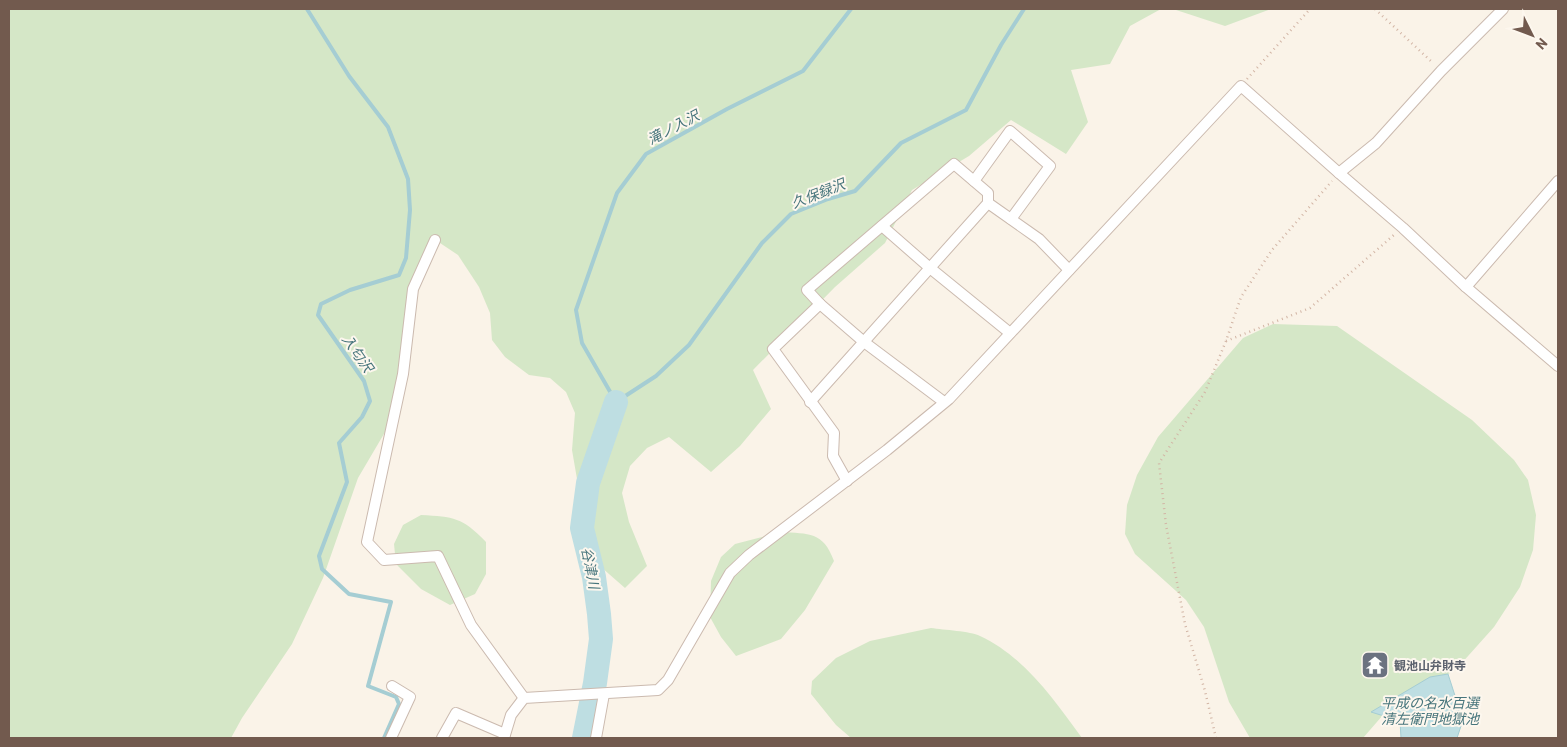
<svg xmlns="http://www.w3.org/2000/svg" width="1567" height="747" font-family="Barlow,'Noto Sans JP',sans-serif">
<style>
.green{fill:#d5e7c7}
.water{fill:#bedee2;stroke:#a5cdd3}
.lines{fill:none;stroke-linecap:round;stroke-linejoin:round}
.stream{stroke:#a5cdd3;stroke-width:4}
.river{stroke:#bedee2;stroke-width:24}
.street-casing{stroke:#cbbaaf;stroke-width:12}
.path{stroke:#d2b5a5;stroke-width:2.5;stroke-dasharray:1 4;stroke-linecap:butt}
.street{stroke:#fff;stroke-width:10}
.labels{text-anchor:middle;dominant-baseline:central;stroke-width:4;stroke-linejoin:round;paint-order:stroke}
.worship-label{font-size:12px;font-weight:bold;fill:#5b616d;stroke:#fdf7ee;text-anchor:start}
.water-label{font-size:14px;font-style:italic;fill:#47757c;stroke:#fdf7ee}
</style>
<rect width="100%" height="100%" fill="#faf3e8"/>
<!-- green -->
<g class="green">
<polygon points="9,9 1161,9 1130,26 1110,64 1071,70 1088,122 1066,154 1011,120 969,156 912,190 885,243 835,287 753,370 771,409 740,446 711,472 669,437 647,448 630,466 622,493 629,522 647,566 625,588 601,567 586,531 572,450 575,413 566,392 550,378 529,375 505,357 492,340 490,313 479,287 458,255 440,243 419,285 407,380 398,410 358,478 323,578 292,644 242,718 231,738 9,738"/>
<polygon points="1173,9 1271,9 1225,26"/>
<polygon points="1273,324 1337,326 1472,420 1514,460 1528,480 1536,515 1533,550 1520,587 1494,627 1460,665 1432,687 1383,715 1363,738 1250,738 1229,702 1204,627 1186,600 1135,554 1125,534 1127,505 1137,475 1158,437 1243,338"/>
<path d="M421,515C454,517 462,517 486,542V574L475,594L450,605L421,589L396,564L394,544L403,525Z"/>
<path d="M781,532C809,534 823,531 834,561L805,610L781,639L736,656L721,637L710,617L711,581L721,557L735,544Z"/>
<path d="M931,628C944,630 970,631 980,636C1025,657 1054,700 1082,738H851L836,725L811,694L812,681L836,658L870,641Z"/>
</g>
<!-- water -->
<polygon class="water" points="1448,674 1458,705 1461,726 1457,738 1401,738 1400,721 1371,712 1430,677"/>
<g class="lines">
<!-- stream -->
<g class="stream">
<polyline points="307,9 349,76 388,127 408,179 410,210 406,258 399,275 350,290 321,304 318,315 364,381 370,401 362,417 339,443 347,482 319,556 322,569 349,594 391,602 368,686 396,697 399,704 384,738"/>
<polyline points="851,9 803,71 727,109 646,154 617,193 576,310 582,343 616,402 656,376 689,345 762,243 791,214 828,199 855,191 901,143 966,110 1001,45 1024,9"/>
</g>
<!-- river -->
<polyline class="river" points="584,738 595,683 601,639 599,614 594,577 582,528 588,483 616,402"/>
<!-- street casing -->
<g class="street-casing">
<g id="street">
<polyline points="1339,173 1376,143 1441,71 1503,9"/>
<polyline points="974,181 1010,131 1050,166 1011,219"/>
<polyline points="882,226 930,268 1010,333"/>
<polyline points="435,240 413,289 403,374 367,542 384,560 438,556 471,625 524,698"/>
<polyline points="1466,287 1558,181"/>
<polyline points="820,304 807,290 954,164 988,193 988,203"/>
<polyline points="810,402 988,203 1039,239 1069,270"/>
<polyline points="847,481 833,456 834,433 773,349 820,304 864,342 944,402"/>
<polyline points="391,738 410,697 392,686"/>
<polyline points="442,738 456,713 505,734"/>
<polyline points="504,738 511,715 524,698 658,690 668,680 730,573 749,555 887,450 949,399 1241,86 1339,173 1403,228 1466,287 1558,366"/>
<polyline points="596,738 604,694"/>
</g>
</g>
<!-- path -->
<g class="path">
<polyline points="1375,9 1433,63"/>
<polyline points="1247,79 1310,9"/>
<polyline points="1226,341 1310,308 1395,234"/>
<polyline points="1216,738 1205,691 1185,624 1166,525 1159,463 1205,392 1226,341 1241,297 1272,250 1332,181"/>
</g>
<!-- street -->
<use href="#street" class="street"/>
</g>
<!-- icons -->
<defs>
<g id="temple-square" transform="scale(1.4375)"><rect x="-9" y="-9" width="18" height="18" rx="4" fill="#6b7280" stroke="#fdf7ee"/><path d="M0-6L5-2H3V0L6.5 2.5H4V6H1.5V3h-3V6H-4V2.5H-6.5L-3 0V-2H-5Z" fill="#fff"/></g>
</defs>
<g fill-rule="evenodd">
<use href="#temple-square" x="1375" y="665"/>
</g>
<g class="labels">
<!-- worship labels -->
<g class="worship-label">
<text x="1394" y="665">観池山弁財寺</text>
</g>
<!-- water labels -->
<g class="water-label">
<text transform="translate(673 127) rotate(-28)">滝ノ入沢</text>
<text transform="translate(818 193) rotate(-21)">久保録沢</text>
<text transform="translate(358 353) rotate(55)">入匂沢</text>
<text transform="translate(591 568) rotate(79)">谷津川</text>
<text x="1430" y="702">平成の名水百選<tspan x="1430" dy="16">清左衛門地獄池</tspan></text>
</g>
</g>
<!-- border -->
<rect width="1567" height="747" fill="none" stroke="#725a4e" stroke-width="20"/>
<!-- north arrow -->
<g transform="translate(1532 35) rotate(132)" stroke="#fdf7ee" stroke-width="4" paint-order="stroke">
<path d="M0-4L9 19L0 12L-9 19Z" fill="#725a4e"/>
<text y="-8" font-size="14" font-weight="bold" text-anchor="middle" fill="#725a4e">N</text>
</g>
</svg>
